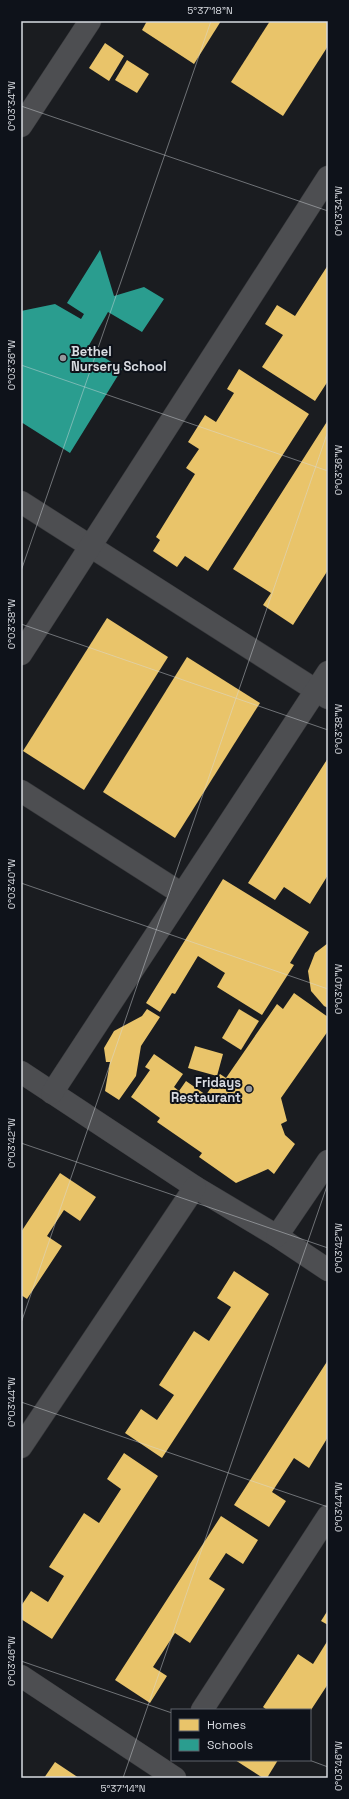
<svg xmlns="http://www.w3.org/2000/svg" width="349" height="1799" font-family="'Space Grotesk',sans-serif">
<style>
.homes{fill:#e9c46a}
.schools{fill:#2a9d8f}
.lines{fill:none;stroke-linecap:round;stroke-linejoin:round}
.minor-casing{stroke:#38393c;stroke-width:23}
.minor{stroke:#4d4e51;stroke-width:22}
.ticks{fill:none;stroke:#d8dbe1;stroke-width:1;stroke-opacity:0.45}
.poi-dot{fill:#96989d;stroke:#0e121a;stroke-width:1.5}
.labels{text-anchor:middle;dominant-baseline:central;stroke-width:4;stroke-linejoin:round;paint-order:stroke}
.poi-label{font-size:13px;font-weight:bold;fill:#d8dbe1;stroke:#0e121a;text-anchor:start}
.neatline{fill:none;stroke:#d8dbe1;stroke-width:1.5}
.ticks-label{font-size:10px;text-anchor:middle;fill:#d8dbe1}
</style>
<rect width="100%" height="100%" fill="#1a1c20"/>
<!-- homes -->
<g class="homes">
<polygon points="147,21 221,21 194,64 142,30"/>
<polygon points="270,21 328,21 328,46 283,116 231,82"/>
<polygon points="105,43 124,56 109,81 89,68"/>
<polygon points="127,60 149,74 137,93 115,80"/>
<polygon points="328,265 328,381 315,401 262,367 283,335 265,324 277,305 295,316"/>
<polygon points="239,369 309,414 208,571 185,556 177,567 153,551 160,540 156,537 195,474 186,468 199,449 188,442 205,415 216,422 234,393 227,389"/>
<polygon points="328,420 328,570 293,625 263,605 271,593 233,569"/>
<polygon points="107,618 168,657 84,790 23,751"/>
<polygon points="187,657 260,703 175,838 103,792"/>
<polygon points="328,758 328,875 310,904 284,887 275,900 248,883"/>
<polygon points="223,879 309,932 290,963 294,965 262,1015 217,987 225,973 198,956 175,994 172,993 160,1012 146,1003"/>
<polygon points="328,943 328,1008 324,1006 311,991 308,971 315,953"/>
<polygon points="294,993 328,1017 328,1031 281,1098 287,1121 281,1124 285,1135 295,1144 274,1174 268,1169 236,1183 199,1157 202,1153 157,1122 160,1118 131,1097 150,1070 145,1067 154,1054 183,1074 174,1087 179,1091 186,1081 206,1095 220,1074 226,1078 277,1004 283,1009"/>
<polygon points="147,1009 160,1017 141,1046 136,1076 119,1100 105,1091 110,1062 106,1062 104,1048 114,1031 142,1016"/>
<polygon points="239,1009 259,1021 241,1050 222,1038"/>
<polygon points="195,1046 223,1054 217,1076 188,1068"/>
<polygon points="60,1173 96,1197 80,1221 64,1210 47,1236 62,1246 27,1299 21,1295 21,1232"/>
<polygon points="234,1271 269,1294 162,1458 125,1433 141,1409 157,1420 174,1395 159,1385 194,1331 209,1341 231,1307 217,1298"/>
<polygon points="328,1360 328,1437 309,1468 294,1458 272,1492 286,1501 269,1527 234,1505"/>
<polygon points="124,1453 158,1476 52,1639 21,1619 21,1606 31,1591 48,1602 64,1576 49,1567 84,1513 99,1523 121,1489 107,1479"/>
<polygon points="221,1516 258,1540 243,1564 226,1553 209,1579 225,1589 190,1643 175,1633 153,1667 167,1676 150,1703 115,1680"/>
<polygon points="328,1610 328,1625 321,1621"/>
<polygon points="328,1640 328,1684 311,1710 267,1710 263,1707 298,1654 313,1664"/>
<polygon points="235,1760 278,1760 267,1778 263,1778"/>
<polygon points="55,1762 79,1778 44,1778"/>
</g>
<!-- schools -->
<polygon class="schools" points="100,250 114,296 144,287 164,299 142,332 108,312 88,347 122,369 70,453 21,422 21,311 55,304 81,319 84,314 67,303"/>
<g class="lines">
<!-- minor casing -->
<g class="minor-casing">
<g id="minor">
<polyline points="21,126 90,21"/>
<polyline points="21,502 328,698"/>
<polyline points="21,654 328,177"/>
<polyline points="21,791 182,894"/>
<polyline points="21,1072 195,1187 277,1236 328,1270"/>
<polyline points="52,1093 328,672"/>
<polyline points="277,1236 328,1161"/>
<polyline points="21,1447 195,1187"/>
<polyline points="21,1676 175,1778"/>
<polyline points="202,1710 328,1516"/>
</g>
</g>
<!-- minor -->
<use href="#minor" class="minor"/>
</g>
<!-- ticks -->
<path class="ticks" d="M21,106L328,211M21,365L328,471M21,571L211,21M21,624L328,730M21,883L328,989M21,1143L328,1248M21,1323L328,431M21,1402L328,1507M21,1661L172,1713M309,1760L328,1767M123,1778L328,1183"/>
<!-- markers -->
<g class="poi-dot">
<circle cx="63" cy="358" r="4"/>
<circle cx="249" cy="1089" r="4"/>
</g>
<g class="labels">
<!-- poi labels -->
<g class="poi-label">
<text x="71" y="351">Bethel<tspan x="71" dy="15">Nursery School</tspan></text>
<text x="241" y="1082" text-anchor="end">Fridays<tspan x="241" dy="15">Restaurant</tspan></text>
</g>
</g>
<!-- border -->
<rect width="349" height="1799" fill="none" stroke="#0e121a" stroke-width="44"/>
<!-- legend -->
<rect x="171" y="1709" width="140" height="52" fill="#0e121a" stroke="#5f626a"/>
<rect x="179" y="1719" width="20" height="12" fill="#e9c46a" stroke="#5f626a"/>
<text x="207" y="1729" font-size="12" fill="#d8dbe1">Homes</text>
<rect x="179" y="1739" width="20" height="12" fill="#2a9d8f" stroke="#5f626a"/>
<text x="207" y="1749" font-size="12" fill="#d8dbe1">Schools</text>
<rect x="22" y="22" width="305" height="1755" class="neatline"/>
<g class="ticks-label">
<text x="210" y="14">5°37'18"N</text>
<text transform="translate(11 106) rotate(-90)" y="4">0°03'34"W</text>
<text transform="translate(338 211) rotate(-90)" y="4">0°03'34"W</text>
<text transform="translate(11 365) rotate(-90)" y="4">0°03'36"W</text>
<text transform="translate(338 470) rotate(-90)" y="4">0°03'36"W</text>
<text transform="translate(11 624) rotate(-90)" y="4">0°03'38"W</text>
<text transform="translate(338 729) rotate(-90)" y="4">0°03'38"W</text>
<text transform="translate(11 884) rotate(-90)" y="4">0°03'40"W</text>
<text transform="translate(338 989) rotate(-90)" y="4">0°03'40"W</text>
<text transform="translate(11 1143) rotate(-90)" y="4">0°03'42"W</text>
<text transform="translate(338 1248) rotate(-90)" y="4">0°03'42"W</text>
<text transform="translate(11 1402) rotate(-90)" y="4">0°03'44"W</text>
<text transform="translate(338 1507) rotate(-90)" y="4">0°03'44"W</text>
<text transform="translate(11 1661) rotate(-90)" y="4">0°03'46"W</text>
<text transform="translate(338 1766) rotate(-90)" y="4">0°03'46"W</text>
<text x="123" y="1792">5°37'14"N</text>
</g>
</svg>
